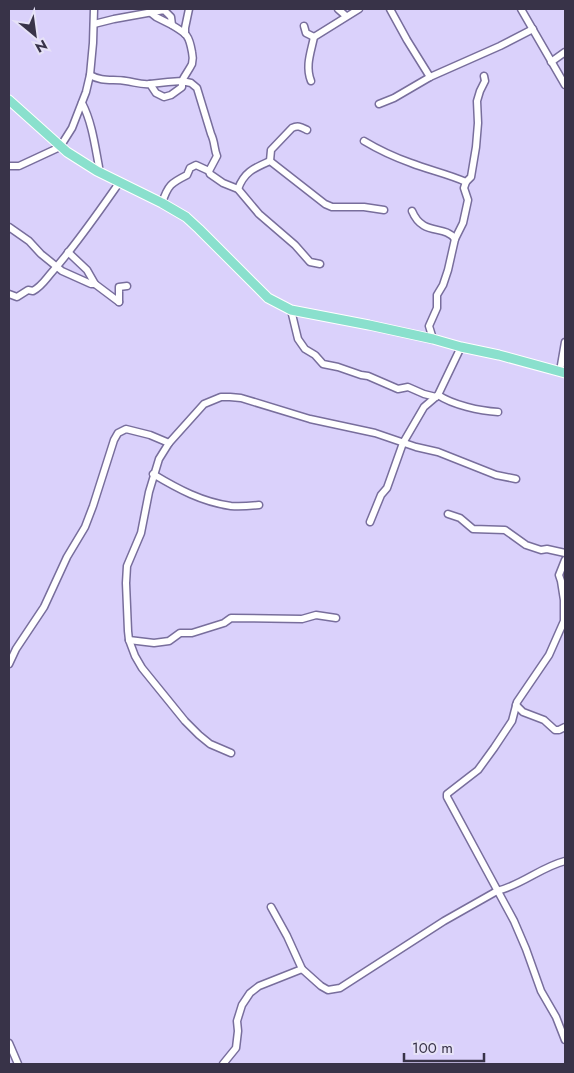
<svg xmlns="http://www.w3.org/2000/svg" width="574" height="1073" font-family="Jost,sans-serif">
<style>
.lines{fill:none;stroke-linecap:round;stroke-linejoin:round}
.minor-casing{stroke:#786e9c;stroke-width:9}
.major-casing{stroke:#fff;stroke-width:11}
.minor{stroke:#fff;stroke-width:6}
.major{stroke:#8ae0cd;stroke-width:9}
</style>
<rect width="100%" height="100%" fill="#dad1fb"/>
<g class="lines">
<!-- minor casing -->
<g class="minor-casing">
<g id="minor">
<polyline points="338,9 346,16"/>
<polyline points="390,9 407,40 430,77"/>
<polyline points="521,9 565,85"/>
<polyline points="151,13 156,17 172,25"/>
<path d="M94,24L114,19L164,10L171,17L172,25C187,34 189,35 192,52C193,56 193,60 192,64C189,70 185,75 182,81L168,82L150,84"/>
<polyline points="304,26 306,33 314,37"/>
<polyline points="185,34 185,28 189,9"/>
<polyline points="551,62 565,52"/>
<path d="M90,75C102,82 112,79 126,81C134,82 141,85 150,84L156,93L164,97L171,95L182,87V81L191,83L197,88L211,134C215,142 214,149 217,156L209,171L210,174L223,183L238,189L259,214L295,245L310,262L320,264"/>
<path d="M311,81C305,66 311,52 314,37L359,9"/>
<path d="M82,103C92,122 95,146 99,167L97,171"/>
<polyline points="379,104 394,98 430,77 500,46 533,29"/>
<path d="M364,141C379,150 394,157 411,163C429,170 448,174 466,182"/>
<path d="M270,161L271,150L292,128C298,125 301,127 307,130"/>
<polyline points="9,166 19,166 60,147 72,128 86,92 90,75 93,43 94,9"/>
<path d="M238,189C244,172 254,168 270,161L325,204L332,207H364L384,210"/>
<path d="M162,203C168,185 171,183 187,175L190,168L196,165L209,171"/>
<path d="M412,211C423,237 444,224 455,239"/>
<polyline points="9,227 29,241 41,254 62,271 91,284 95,284"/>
<polyline points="68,252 87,270 95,284 119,302"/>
<path d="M9,294L17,297L28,290L33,291C42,286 45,280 52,272C76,245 98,213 119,183"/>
<polyline points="119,302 119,287 127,286"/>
<polyline points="291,310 298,339 305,349 315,355 323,364 338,367 361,375 368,376 398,389 408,387 424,394 436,397"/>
<polyline points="433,339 429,326 437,308 437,295 443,285 448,270 455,239 463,223 468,200 464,188 466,182 471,177 476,147 478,123 477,101 480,91 485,81 484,76"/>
<polyline points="560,371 565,342"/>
<path d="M438,395C453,405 480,411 498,412"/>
<path d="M153,474C178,489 202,502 231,506C240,507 250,506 259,505"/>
<polyline points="448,514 460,518 473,529 505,530 526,545 541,550 547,549 565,553"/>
<polyline points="370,522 381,495 387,488 403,443 424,407 438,395 461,347"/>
<polyline points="565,560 559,575 561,581 564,600 564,621 549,655 517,702 512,721 494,748 478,770 447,794 447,797 514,921 526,949 541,991 556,1017 565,1040"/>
<polyline points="129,640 154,643 169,641 180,633 192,633 224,623 231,618 302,619 316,615 336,618"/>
<polyline points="9,664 16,649 44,607 67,557 85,527 93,506 114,440 118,433 126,429 150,435 169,443"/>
<polyline points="516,705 523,712 544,720 555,730 559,730 565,727"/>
<polyline points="231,753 210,744 199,735 185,721 142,668 135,656 129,640 128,631 126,583 127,566 141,533 149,492 159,459 169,443 204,404 221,397 230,397 241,398 310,419 375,433 416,447 438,452 496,475 516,479"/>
<path d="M271,907L287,936L302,969L321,986L328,990L340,988L444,921L497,891C522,885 541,867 565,861"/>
<polyline points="9,1043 18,1064"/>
<polyline points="223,1064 236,1048 238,1031 237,1021 242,1005 250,993 259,986 302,969"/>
</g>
</g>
<!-- major casing -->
<g class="major-casing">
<polyline id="major" points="9,100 67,152 97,171 162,203 186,217 199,229 268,298 291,310 369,325 433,339 461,347 499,355 565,373"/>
</g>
<!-- minor -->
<use href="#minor" class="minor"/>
<!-- major -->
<use href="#major" class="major"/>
</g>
<!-- border -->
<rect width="574" height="1073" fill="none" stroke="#383348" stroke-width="20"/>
<!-- north arrow -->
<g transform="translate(35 35) rotate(151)" stroke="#e6e2f7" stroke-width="4" paint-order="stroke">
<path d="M0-4L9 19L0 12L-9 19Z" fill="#383348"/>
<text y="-8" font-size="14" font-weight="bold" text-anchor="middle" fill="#383348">N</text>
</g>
<!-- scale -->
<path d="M404 1053v8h80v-8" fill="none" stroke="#383348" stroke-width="2.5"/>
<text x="412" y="1053" font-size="15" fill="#383348" stroke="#e6e2f7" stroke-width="4" paint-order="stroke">100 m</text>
</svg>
